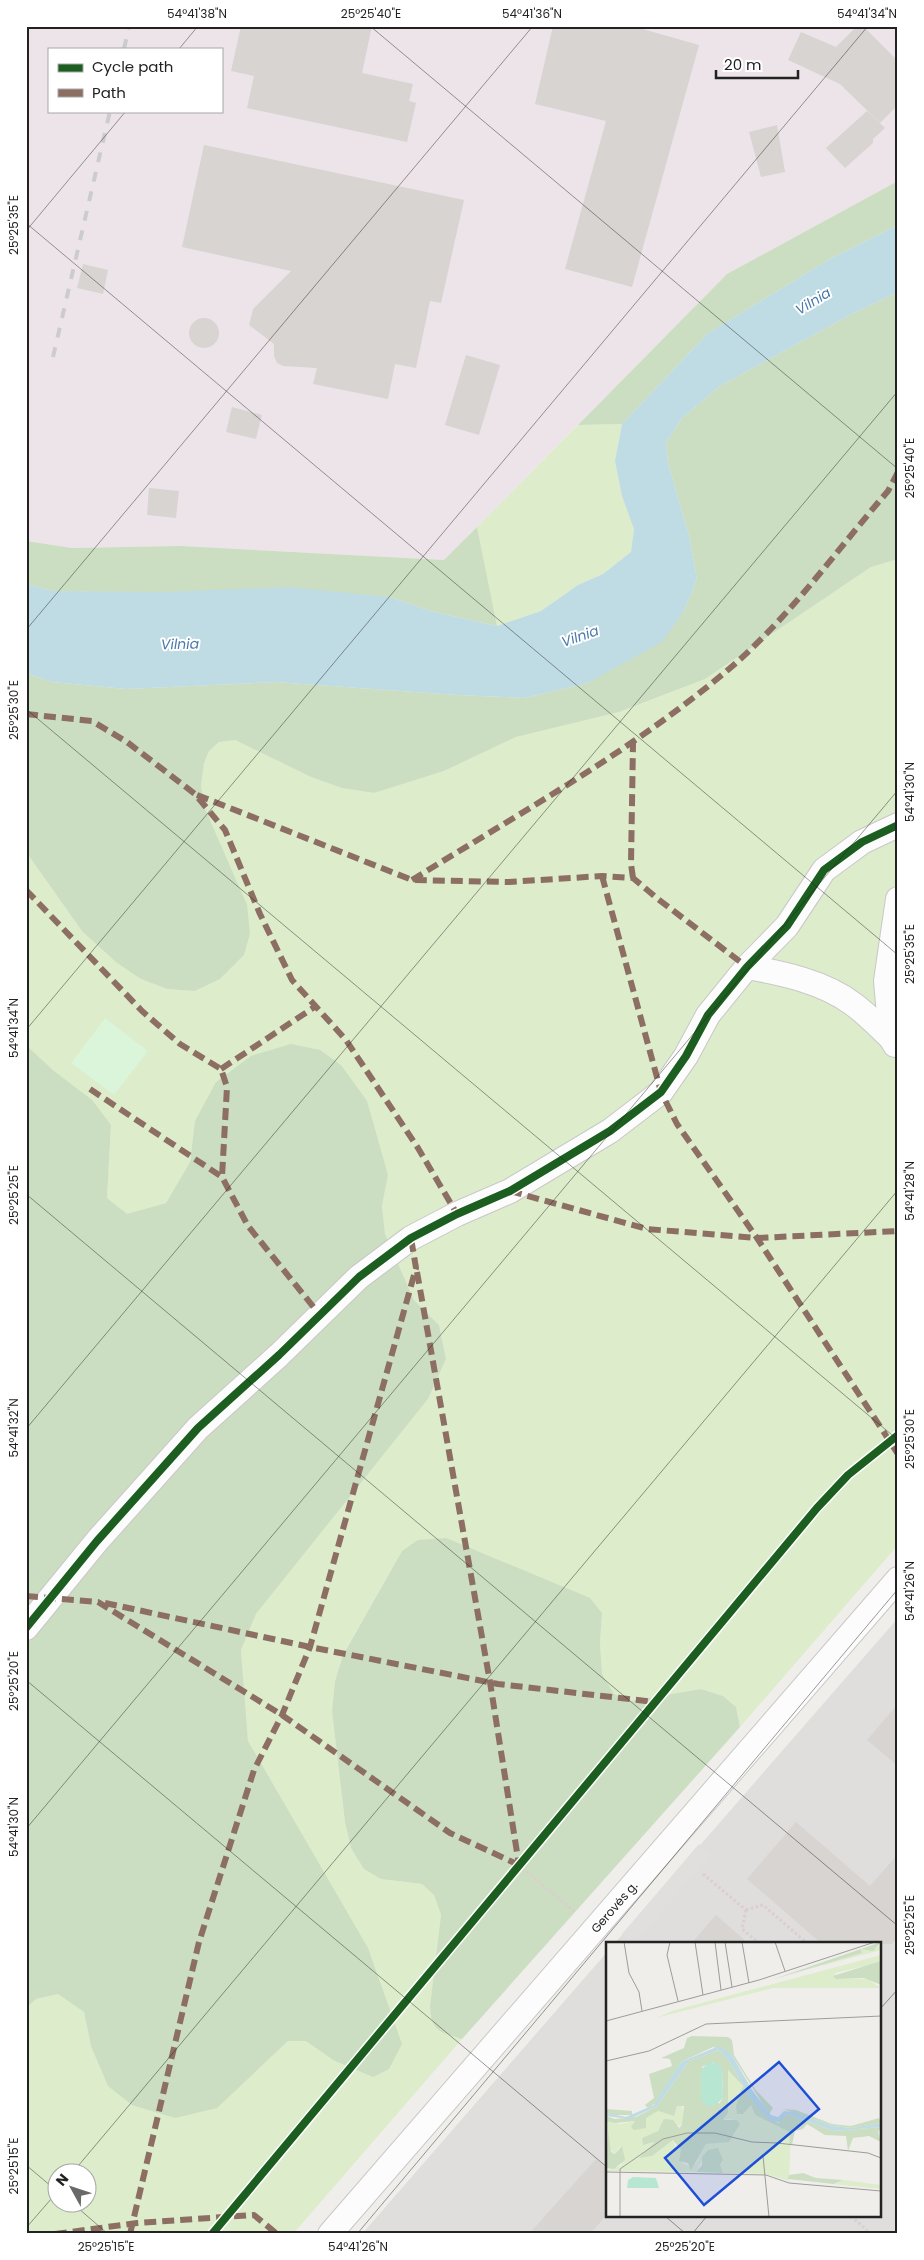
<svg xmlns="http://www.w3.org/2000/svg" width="924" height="2260" font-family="Poppins,sans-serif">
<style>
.residential{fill:#dfdedc}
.industrial{fill:#ede4e9;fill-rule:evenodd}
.grass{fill:#ddeccb;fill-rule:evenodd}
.forest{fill:#cbdec1}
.park{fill:#daf5da}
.parking{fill:#e0dfde}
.water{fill:#bfdbe3}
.building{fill:#d7d4d2}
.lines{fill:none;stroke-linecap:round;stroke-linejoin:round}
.street-casing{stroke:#c9c8c7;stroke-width:26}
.path{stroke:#dccecd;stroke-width:3;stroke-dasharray:2.5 2.5;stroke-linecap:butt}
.street{stroke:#fdfcfc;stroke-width:24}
.rail{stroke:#ccc;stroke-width:4;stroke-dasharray:10 10;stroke-linecap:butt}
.quiet{stroke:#8d6e63;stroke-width:6;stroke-dasharray:12 6;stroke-linecap:butt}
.cycleway-casing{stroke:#fff;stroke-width:11}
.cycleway{stroke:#1b5e20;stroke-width:8}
.ticks{fill:none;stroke:#222;stroke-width:1;stroke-opacity:0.45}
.labels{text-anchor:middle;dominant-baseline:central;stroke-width:4;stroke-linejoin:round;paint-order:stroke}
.street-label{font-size:12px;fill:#222;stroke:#fff}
.water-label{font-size:14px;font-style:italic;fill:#4a7aab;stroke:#fff}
.inset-road{fill:none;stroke:#9e9c9b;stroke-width:1}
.view{fill:#1d4ed8;fill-opacity:0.15;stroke:#1d4ed8;stroke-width:2.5}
.inset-edge{fill:none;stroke:#222;stroke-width:2.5}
.neatline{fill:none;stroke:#222;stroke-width:2}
.ticks-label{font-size:12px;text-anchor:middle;fill:#222}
</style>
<rect width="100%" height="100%" fill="#f0eeeb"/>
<!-- residential -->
<polygon class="residential" points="898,1618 898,2234 362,2234 608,1951 608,2216 880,2216 880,1944 614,1944"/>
<!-- industrial -->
<path class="industrial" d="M26,26H898V181L727,274L444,560L181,546L72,548L26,541ZM49,49H221V111H49Z"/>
<!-- grass -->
<g class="grass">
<polygon points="622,424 615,461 622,496 634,529 631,552 603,574 578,585 541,611 497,626 477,527 578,425"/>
<path d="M898,559V1545L740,1727L736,1707L723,1696L701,1689L631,1701L614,1694L602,1674L600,1643L602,1613L402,1551L343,1654L335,1681L332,1711L345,1822L351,1848L381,1879L422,1884L434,1895L441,1915L430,2006C431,2032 440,2032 462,2039L293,2234H26V2008L36,1999L58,1994L84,2012L91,2046L259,2068L288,2041H306L333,2060L275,1791L248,1741L241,1650L256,1614L428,1399L446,1359L439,1325L414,1300L385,1234L382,1206L388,1175L195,1121L190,1162L166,1203L127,1215L107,1198L111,1125L26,1045V852L82,931L141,979L167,989L195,991L220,979L244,955L250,934L205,809L201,786L204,763L209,751L219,742L235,740L311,777L342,788L374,793L444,771L516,737L619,712L705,679L871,567ZM58,2172H88V2202H58Z"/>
</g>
<!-- forest -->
<g class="forest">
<polygon points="898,181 898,225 830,259 708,333 622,424 578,425 727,274"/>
<polygon points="898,292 898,559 871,567 705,679 619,712 516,737 444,771 374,793 342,788 311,777 235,740 219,742 209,751 204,763 201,786 205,809 247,905 250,934 244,955 220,979 195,991 167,989 141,979 116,962 82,931 26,852 26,673 52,682 126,689 275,682 457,695 524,698 588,683 684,611 697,579 689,536 668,463 666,443 682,418 720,386 850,315"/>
<polygon points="477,527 497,626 434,612 389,597 53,591 26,584 26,541 72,548 181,546 444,560"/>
<polygon points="291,1044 320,1050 341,1065 367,1101 388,1175 382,1206 385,1234 414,1300 439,1325 446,1359 428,1399 256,1614 241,1650 248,1741 368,1948 402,2044 389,2069 373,2077 333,2060 306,2041 288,2041 217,2108 175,2118 132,2105 108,2086 91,2046 84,2012 58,1994 36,1999 26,2008 26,1045 54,1071 92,1100 111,1125 107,1198 127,1214 166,1203 190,1162 195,1121 216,1082 251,1056"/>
<path d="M446,1538L590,1598L602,1613L600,1643L602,1674L614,1694L631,1701L701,1689L723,1696L736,1707L740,1727L462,2039C440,2032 431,2032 430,2006L441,1915L434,1895L422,1884L381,1879L364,1869L351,1848L345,1822L332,1711L335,1681L343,1655L402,1551L418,1540Z"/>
</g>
<!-- park -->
<polygon class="park" points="105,1018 148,1051 114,1095 71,1063"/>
<!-- parking -->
<polygon class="parking" points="699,1844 711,1855 635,1944 633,1944 622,1934"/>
<!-- water -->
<polygon class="water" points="898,225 898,292 850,315 720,386 682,418 666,443 668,463 689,536 697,579 684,611 662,642 588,683 524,698 457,695 275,682 126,689 52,682 26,673 26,584 53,591 162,592 289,587 389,597 434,612 497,626 541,611 578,585 603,574 631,552 634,529 622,496 615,461 622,424 708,333 830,259"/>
<!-- building -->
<g class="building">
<polygon points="241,26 372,26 362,73 413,84 409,101 416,103 407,142 247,108 254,76 231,71"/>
<polygon points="553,26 632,26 699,45 632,287 565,269 606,121 535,104"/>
<polygon points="857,26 863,26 898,61 898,105 880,123 840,84 788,60 801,32 836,47"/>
<polygon points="867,111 885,128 873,139 873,143 845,168 826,148"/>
<polygon points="777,125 785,172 761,177 749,132"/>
<polygon points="204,145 464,200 441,303 430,301 416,368 395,364 388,399 313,384 317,368 283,366 277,363 274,356 274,344 249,325 253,309 291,271 182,247"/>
<polygon points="83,264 108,270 103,294 77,288"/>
<circle cx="204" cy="333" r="15"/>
<polygon points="466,355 500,365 479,435 445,425"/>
<polygon points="232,407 262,415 256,439 226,432"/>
<polygon points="149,488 179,491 176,518 147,515"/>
<polygon points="898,1704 898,1766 867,1740"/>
<polygon points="796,1822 870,1886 898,1854 898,1937 892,1944 822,1944 747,1879"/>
<polygon points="716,1915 749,1944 691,1944"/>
<polygon points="596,2159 608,2170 608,2213 590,2234 529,2234"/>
</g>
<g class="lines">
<!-- street casing -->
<g class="street-casing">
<g id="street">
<path d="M747,967C782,973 824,982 853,1004C867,1014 879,1027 891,1038"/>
<polyline points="895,1045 891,1038 886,981 898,899"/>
<polyline points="26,1628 97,1541 198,1428 279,1355 359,1277 411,1238 457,1214 510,1191 610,1131 661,1092 686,1056 708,1015 747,967 787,926 824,870 862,842 898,825"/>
<polyline points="330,2234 898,1579"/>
</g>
</g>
<!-- path -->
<g class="path">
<polyline points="519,1865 576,1913"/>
<polyline points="703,1874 746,1910"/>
<polyline points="746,1910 763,1905 808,1944"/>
<polyline points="746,1910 742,1929 760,1944"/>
<polyline points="618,1942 625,1944"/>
<polyline points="851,2216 871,2234"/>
</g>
<!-- street -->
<use href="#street" class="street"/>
<!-- rail -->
<g class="rail">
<polyline points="124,49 129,26"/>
<polyline points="53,357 110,111"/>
</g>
<!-- quiet -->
<g class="quiet">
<polyline points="26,714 92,721 127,742 195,794 225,830 260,914 292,980 346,1040 418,1148 457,1214"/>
<polyline points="197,795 412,880 509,882 602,876 633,878 658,899 747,967"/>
<polyline points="602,876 661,1092 677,1124 757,1238 898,1454"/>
<polyline points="633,878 631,864 633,743"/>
<path d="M412,880C520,813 632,751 729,669C790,617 836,551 888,491L898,472"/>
<polyline points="26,890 142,1011 180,1044 221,1069 227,1087 222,1177"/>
<polyline points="221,1069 316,1006"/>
<polyline points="90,1089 222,1177 248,1226 320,1315"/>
<polyline points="510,1191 647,1229 757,1238 898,1231"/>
<polyline points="417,1272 490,1682 519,1865"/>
<polyline points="26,1596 98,1602 282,1715 450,1833 519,1865"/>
<polyline points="105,1603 310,1647 498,1684 655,1702"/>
<polyline points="55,2234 137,2223 254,2215 277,2234"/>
<polyline points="130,2234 199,1942 254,1770 282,1715 310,1647 416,1268 411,1238"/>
</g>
<!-- cycleway casing -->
<g class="cycleway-casing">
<g id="cycleway">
<polyline points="26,1628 97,1541 198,1428 279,1355 359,1277 411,1238 457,1214 510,1191 610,1131 661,1092 686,1056 708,1015 747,967 787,926 824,870 862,842 898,825"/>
<polyline points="212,2234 817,1508 848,1475 898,1435"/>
</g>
</g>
<!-- cycleway -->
<use href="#cycleway" class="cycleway"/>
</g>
<!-- ticks -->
<path class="ticks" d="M370,26L898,469M179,49L198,26M26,223L898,955M26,231L126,111M26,630L533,26M26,709L898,1440M26,1030L868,26M26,1194L898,1926M26,1429L898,391M26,1680L608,2168M26,1829L898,790M880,2009L898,1989M26,2165L58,2192M73,2172L898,1190M71,2202L108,2234M665,2216L686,2234M26,2228L58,2191M357,2234L898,1589M692,2234L707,2216"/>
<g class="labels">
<!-- street labels -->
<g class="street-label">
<text transform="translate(614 1907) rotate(-49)">Gerovės g.</text>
</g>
<!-- water labels -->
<g class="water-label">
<text transform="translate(813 301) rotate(-31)">Vilnia</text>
<text transform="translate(580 636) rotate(-19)">Vilnia</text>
<text transform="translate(180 644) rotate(-1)">Vilnia</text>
</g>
</g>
<!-- overview -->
<g transform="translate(606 1942)">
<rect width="275" height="275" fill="#f0eeeb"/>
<path d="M275,3V8L192,30L256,11L255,7H268ZM275,13V19L271,21L229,31L230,37H261L275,46H167L50,76L66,69ZM122,128L137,144L133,173L145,163L149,173L185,190L183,239L160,232L117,231L114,223L117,219L102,208L90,230L0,229L16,223L14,204L9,212L4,207L0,179L15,182L29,179L25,186L40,182V176L52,169L68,174L71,164L76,163L79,178L76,183L53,187L40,203L49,200L46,214L67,198L70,206L75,208L76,221L83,224L90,221L100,202L125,196L129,191L125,177L117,178L122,171ZM237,238L275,243V247L227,242Z" fill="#ddeccb"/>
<path d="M275,0L267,9L255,7L256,11L165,38ZM275,19V43L258,36L230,37L227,34ZM86,94L122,95L126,98L128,113L149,147L167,166L163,172L126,113L107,105L75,120L50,161L42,166L39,163L48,156L43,132L66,124L64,117L55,116L78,106L81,96ZM113,108L124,120L144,156L172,181L181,172L228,189L275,185L272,190L275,200L263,194L247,196L242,209L240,194L219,193L201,182L197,187L189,189L186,203L183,202L184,190L149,173L145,163L137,172H131L130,164L137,144L122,128V171L117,178H131L134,182L123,200L100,202L85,228L82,221L73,219L75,208L67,198L46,214L33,216L49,200L37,203L36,196L52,189L58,177L67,178L73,186L76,183L78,164H71L68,174L52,169L40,176V186L28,188L25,185L29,179L9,181L0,179V174L9,177L30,175L51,164L83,119ZM107,120L116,127L117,156L113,162L96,125ZM0,167L26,169V173H6L0,171ZM177,167L190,168L226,182L245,184L273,176L275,181L246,186L227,184ZM2,188L5,210L9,212L16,204L19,218L8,227L0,226ZM112,206L117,218L114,223L117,231L90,230L96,223V215L102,208ZM197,231L210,236L237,238L227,242L182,237L183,233Z" fill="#cbdec1" fill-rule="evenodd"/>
<path d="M103,120L111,121L116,127L117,156L108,164H101L95,157V128ZM27,235L50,236L53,246H21L22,238Z" fill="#b7e6d2"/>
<path d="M113,104L126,113L146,148L165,173L172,175L178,169L187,170L227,184L246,186L275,181V185L228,189L181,172L174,180L164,179L144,156L124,120L113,108L83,119L51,164L24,177L0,174V171L20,175L48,163L75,120Z" fill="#bfdbe3"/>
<path class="inset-road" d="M18,0L23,31L33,50L36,69M64,0L61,13L72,59M89,0L97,53M109,0L115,48M119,0L126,45M136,0L143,41M169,0L179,29M0,79L153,38L269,0M0,119L43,109L100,82L275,74M0,230L160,233L183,241L275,249M14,275V227L57,197L81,191H109L146,200L171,201M163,275L157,214L171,201L262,211L275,216"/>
<path class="view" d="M173,120L213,167L98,263L59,216Z"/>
<rect width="275" height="275" class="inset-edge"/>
</g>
<!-- border -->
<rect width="924" height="2260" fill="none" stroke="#ffffff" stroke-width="55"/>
<!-- legend -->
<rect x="48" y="48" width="175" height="65" fill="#ffffff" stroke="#a7a7a7"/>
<rect x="58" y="64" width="25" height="8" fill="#1b5e20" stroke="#a7a7a7"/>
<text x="92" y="72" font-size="15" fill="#222222">Cycle path</text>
<rect x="58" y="89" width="25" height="8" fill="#8d6e63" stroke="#a7a7a7"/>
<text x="92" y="98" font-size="15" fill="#222222">Path</text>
<!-- north arrow -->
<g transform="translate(72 2188) rotate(310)"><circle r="24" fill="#ffffff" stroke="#a7a7a7"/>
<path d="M0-4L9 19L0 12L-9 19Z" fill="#6a6968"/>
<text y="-8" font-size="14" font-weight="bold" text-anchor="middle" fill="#222222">N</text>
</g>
<!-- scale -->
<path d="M716 70v8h82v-8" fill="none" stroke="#222222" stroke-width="2.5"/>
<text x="724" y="70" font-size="15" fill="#222222" stroke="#ffffff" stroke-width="4" paint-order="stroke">20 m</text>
<rect x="28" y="28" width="868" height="2204" class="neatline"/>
<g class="ticks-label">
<text x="197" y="18">54°41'38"N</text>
<text x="371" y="18">25°25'40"E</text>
<text x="532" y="18">54°41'36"N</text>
<text x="867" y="18">54°41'34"N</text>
<text transform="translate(14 225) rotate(-90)" y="4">25°25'35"E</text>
<text transform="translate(910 468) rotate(-90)" y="4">25°25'40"E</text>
<text transform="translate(14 710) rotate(-90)" y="4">25°25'30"E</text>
<text transform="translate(910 792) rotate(-90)" y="4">54°41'30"N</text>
<text transform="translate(910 954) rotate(-90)" y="4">25°25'35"E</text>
<text transform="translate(14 1028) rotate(-90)" y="4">54°41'34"N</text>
<text transform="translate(910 1191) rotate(-90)" y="4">54°41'28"N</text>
<text transform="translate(14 1195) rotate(-90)" y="4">25°25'25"E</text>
<text transform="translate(14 1428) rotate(-90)" y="4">54°41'32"N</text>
<text transform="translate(910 1439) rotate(-90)" y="4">25°25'30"E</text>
<text transform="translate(910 1591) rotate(-90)" y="4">54°41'26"N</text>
<text transform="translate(14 1681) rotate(-90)" y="4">25°25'20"E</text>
<text transform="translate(14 1827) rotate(-90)" y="4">54°41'30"N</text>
<text transform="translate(910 1925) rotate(-90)" y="4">25°25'25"E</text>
<text transform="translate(14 2166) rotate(-90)" y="4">25°25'15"E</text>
<text x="106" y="2251">25°25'15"E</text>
<text x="358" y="2251">54°41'26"N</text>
<text x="685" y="2251">25°25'20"E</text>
</g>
</svg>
